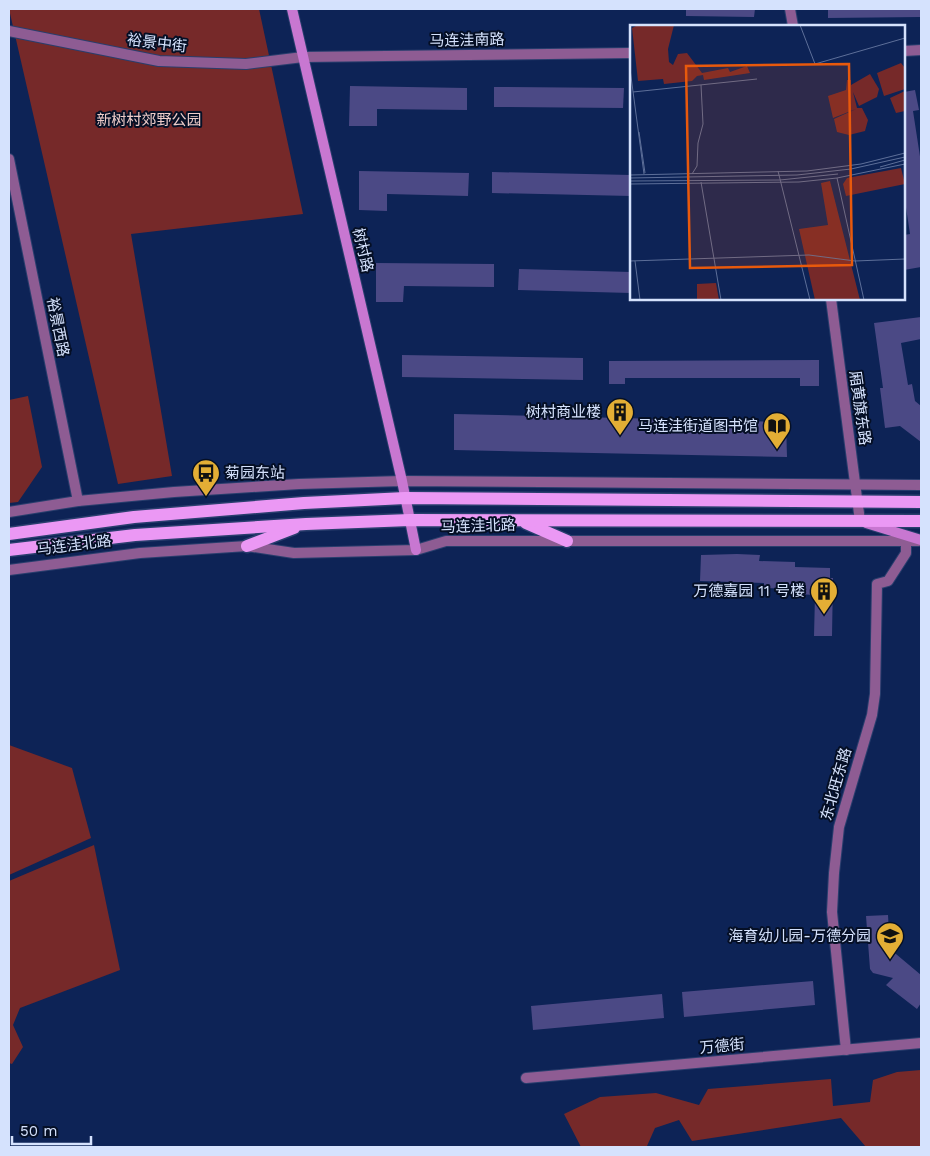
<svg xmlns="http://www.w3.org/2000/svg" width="930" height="1156" font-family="'Work Sans','Noto Sans SC',sans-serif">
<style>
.green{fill:#762929}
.building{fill:#4b4985}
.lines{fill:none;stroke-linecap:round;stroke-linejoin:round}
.minor-casing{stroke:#293e6d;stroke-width:12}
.tertiary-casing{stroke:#293e6d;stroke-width:12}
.secondary-casing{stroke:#293e6d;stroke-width:12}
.primary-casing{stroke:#293e6d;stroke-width:15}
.minor{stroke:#8e5c93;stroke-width:10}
.tertiary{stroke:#8e5c93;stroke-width:10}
.secondary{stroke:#c877d1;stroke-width:10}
.primary{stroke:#eb98f4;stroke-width:12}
.labels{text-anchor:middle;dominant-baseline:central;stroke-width:4;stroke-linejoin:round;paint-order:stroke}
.street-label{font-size:15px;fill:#d5e2fd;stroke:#050f25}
.park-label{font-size:15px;fill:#eeccc9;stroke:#050f25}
.poi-label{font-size:15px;fill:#d5e2fd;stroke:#050f25;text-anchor:end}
.inset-road{fill:none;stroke:#5d6f99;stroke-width:1}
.view{fill:#e8590c;fill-opacity:0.15;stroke:#e8590c;stroke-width:2.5}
.inset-edge{fill:none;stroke:#d5e2fd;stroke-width:2.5}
</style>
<rect width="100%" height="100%" fill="#0d2356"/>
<!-- green -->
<g class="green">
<polygon points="9,9 259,9 303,214 131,234 172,476 118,484"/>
<polygon points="28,396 42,467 18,502 9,503 9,400"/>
<polygon points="9,745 72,768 91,838 9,875"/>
<polygon points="94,845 120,970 20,1008 13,1025 23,1047 12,1064 9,1063 9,881"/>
<polygon points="921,1070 921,1147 866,1147 841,1118 692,1141 679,1120 655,1128 647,1146 581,1147 564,1114 600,1097 656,1093 699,1105 708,1089 831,1079 833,1106 870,1102 873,1080 897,1072"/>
</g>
<!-- building -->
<g class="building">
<polygon points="686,9 755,9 754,17 686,16"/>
<polygon points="828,9 921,9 921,17 828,18"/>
<polygon points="350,86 467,88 467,110 377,109 377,126 349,126"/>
<polygon points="494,87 624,88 623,108 494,107"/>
<polygon points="915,90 919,110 913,111 921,163 921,267 904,270 904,235 910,234 904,194 904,92"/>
<polygon points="359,171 469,173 468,196 387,194 387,211 359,210"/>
<polygon points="492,172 631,175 631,196 492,193"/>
<polygon points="376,263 494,264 494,287 404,286 403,302 376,302"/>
<polygon points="519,269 631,272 631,293 518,290"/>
<polygon points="921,317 921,339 901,343 908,385 912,384 915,401 921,406 921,442 900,426 885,428 880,388 883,388 874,323"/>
<polygon points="402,355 583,358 583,380 402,377"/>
<polygon points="819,360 819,386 800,386 800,378 625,378 625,384 609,384 609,361"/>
<polygon points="454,414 786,422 787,457 454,450"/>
<polygon points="737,554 760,555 759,561 795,562 795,567 830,568 830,578 833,578 832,636 814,636 815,595 798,594 799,589 764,588 764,583 700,581 701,555"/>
<polygon points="888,915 890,949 921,975 921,1003 917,1009 886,985 893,978 873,973 870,969 866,916"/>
<polygon points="813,981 815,1005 684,1017 682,992"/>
<polygon points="662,994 664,1018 533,1030 531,1006"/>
</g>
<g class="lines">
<!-- minor casing -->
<g class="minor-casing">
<g id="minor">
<polyline points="846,1050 832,912 834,873 839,827 872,715 875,694 877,584 888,581 906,553 906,541"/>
<polyline points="526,1078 921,1043"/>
</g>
</g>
<!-- tertiary casing -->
<g class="tertiary-casing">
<g id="tertiary">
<polyline points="790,9 793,26"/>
<polyline points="9,31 159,61 246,64 303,57 631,53"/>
<polyline points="904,51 921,50"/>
<polyline points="9,159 78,501"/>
<polyline points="831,299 860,521"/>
<polyline points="9,512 78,501 174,492 299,484 402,481 921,485"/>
<polyline points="9,570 140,553 247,546 294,553 416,550 446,541 919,541"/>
</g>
</g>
<!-- secondary casing -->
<g class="secondary-casing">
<g id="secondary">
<polyline points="292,9 402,481 416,550"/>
<polyline points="866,523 921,540"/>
</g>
</g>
<!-- primary casing -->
<g class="primary-casing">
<g id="primary">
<polyline points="526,523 567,541"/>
<polyline points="9,534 134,517 304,503 405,498 921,502"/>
<polyline points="247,546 294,528"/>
<polyline points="9,550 135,535 306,524 410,520 921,521"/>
</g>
</g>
<!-- minor -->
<use href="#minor" class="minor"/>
<!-- tertiary -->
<use href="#tertiary" class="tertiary"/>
<!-- secondary -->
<use href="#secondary" class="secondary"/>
<!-- primary -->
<use href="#primary" class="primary"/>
</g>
<!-- icons -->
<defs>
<g id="building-pin" transform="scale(1.4375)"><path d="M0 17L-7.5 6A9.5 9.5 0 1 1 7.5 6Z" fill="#e3ae35" stroke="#050f25"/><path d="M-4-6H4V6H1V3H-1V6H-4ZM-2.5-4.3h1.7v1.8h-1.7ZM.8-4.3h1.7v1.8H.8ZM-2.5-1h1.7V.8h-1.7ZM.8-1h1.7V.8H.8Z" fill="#111"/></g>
<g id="library-pin" transform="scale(1.4375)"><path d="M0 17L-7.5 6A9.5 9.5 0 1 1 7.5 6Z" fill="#e3ae35" stroke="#050f25"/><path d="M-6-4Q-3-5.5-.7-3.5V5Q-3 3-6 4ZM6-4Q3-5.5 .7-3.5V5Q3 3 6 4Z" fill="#111"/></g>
<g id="bus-pin" transform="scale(1.4375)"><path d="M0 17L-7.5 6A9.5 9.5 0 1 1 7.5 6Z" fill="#e3ae35" stroke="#050f25"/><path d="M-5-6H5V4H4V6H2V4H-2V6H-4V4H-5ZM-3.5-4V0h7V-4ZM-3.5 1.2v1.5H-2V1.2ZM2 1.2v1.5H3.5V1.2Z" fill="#111"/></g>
<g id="school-pin" transform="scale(1.4375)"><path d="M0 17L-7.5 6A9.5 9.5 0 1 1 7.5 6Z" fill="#e3ae35" stroke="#050f25"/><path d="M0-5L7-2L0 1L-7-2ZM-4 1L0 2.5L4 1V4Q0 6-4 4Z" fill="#111"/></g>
</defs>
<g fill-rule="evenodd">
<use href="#building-pin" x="620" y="412"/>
<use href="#library-pin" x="777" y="426"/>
<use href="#bus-pin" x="206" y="473"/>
<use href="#building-pin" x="824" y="591"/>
<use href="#school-pin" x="890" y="936"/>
</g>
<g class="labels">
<!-- street labels -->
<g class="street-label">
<text transform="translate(467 40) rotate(-1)">马连洼南路</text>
<text transform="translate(157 43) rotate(7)">裕景中街</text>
<text transform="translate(363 250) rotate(77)">树村路</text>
<text transform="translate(58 327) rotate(79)">裕景西路</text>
<text transform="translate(860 408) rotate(82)">厢黄旗东路</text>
<text transform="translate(478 526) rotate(-2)">马连洼北路</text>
<text transform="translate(74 545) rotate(-7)">马连洼北路</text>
<text transform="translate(836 784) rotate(-74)">东北旺东路</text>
<text transform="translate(722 1046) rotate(-5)">万德街</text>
</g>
<!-- park labels -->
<g class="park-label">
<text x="149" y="120">新树村郊野公园</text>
</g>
<!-- poi labels -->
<g class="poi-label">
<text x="601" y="412">树村商业楼</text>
<text x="758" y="426">马连洼街道图书馆</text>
<text x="225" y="473" text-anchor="start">菊园东站</text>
<text x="805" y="591">万德嘉园 11 号楼</text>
<text x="871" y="936">海育幼儿园-万德分园</text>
</g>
</g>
<!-- overview -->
<g transform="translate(630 25)">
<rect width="275" height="275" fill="#0d2356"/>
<path d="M8,0H44L38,24L39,37L43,40L48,29L57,28L72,48L98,43L100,47L117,41L120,48L74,55L73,50L67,51L62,56L34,59L33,54L8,56L2,3ZM271,38L275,43V64L254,71L247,48ZM240,49L249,64L247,72L229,81L223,67L227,83H232L238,95L235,106L219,110L207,107L204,94L226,84L203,93L198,71L216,65L217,55H221V60ZM275,66V86L266,88L260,73ZM271,143L275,159L216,171L213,159L217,153ZM200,156L230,275H185L169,204L198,200L191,158ZM86,258L89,275H67V259Z" fill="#762929"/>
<path class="inset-road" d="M170,0L185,39L275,13M0,44L14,149M3,67L127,54M9,107L15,148M250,142L275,135M148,146L180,275M62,149L67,141L68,118L73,99L71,60M0,150L177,146L231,139L275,128M0,153L167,150L221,144L275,132M207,153L234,275M0,156L150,155L208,149M71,157L91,275M0,159L169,157L207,153L275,139M0,236L179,230L225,236L275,234M5,236L10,275"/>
<path class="view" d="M219,39L222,240L60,243L56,41Z"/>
<rect width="275" height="275" class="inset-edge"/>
</g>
<!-- border -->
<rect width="930" height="1156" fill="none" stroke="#d5e2fd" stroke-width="20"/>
<!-- scale -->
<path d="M12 1136v8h79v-8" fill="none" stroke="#d5e2fd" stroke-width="2.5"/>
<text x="20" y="1136" font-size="15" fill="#d5e2fd" stroke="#050f25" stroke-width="4" paint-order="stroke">50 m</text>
</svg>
